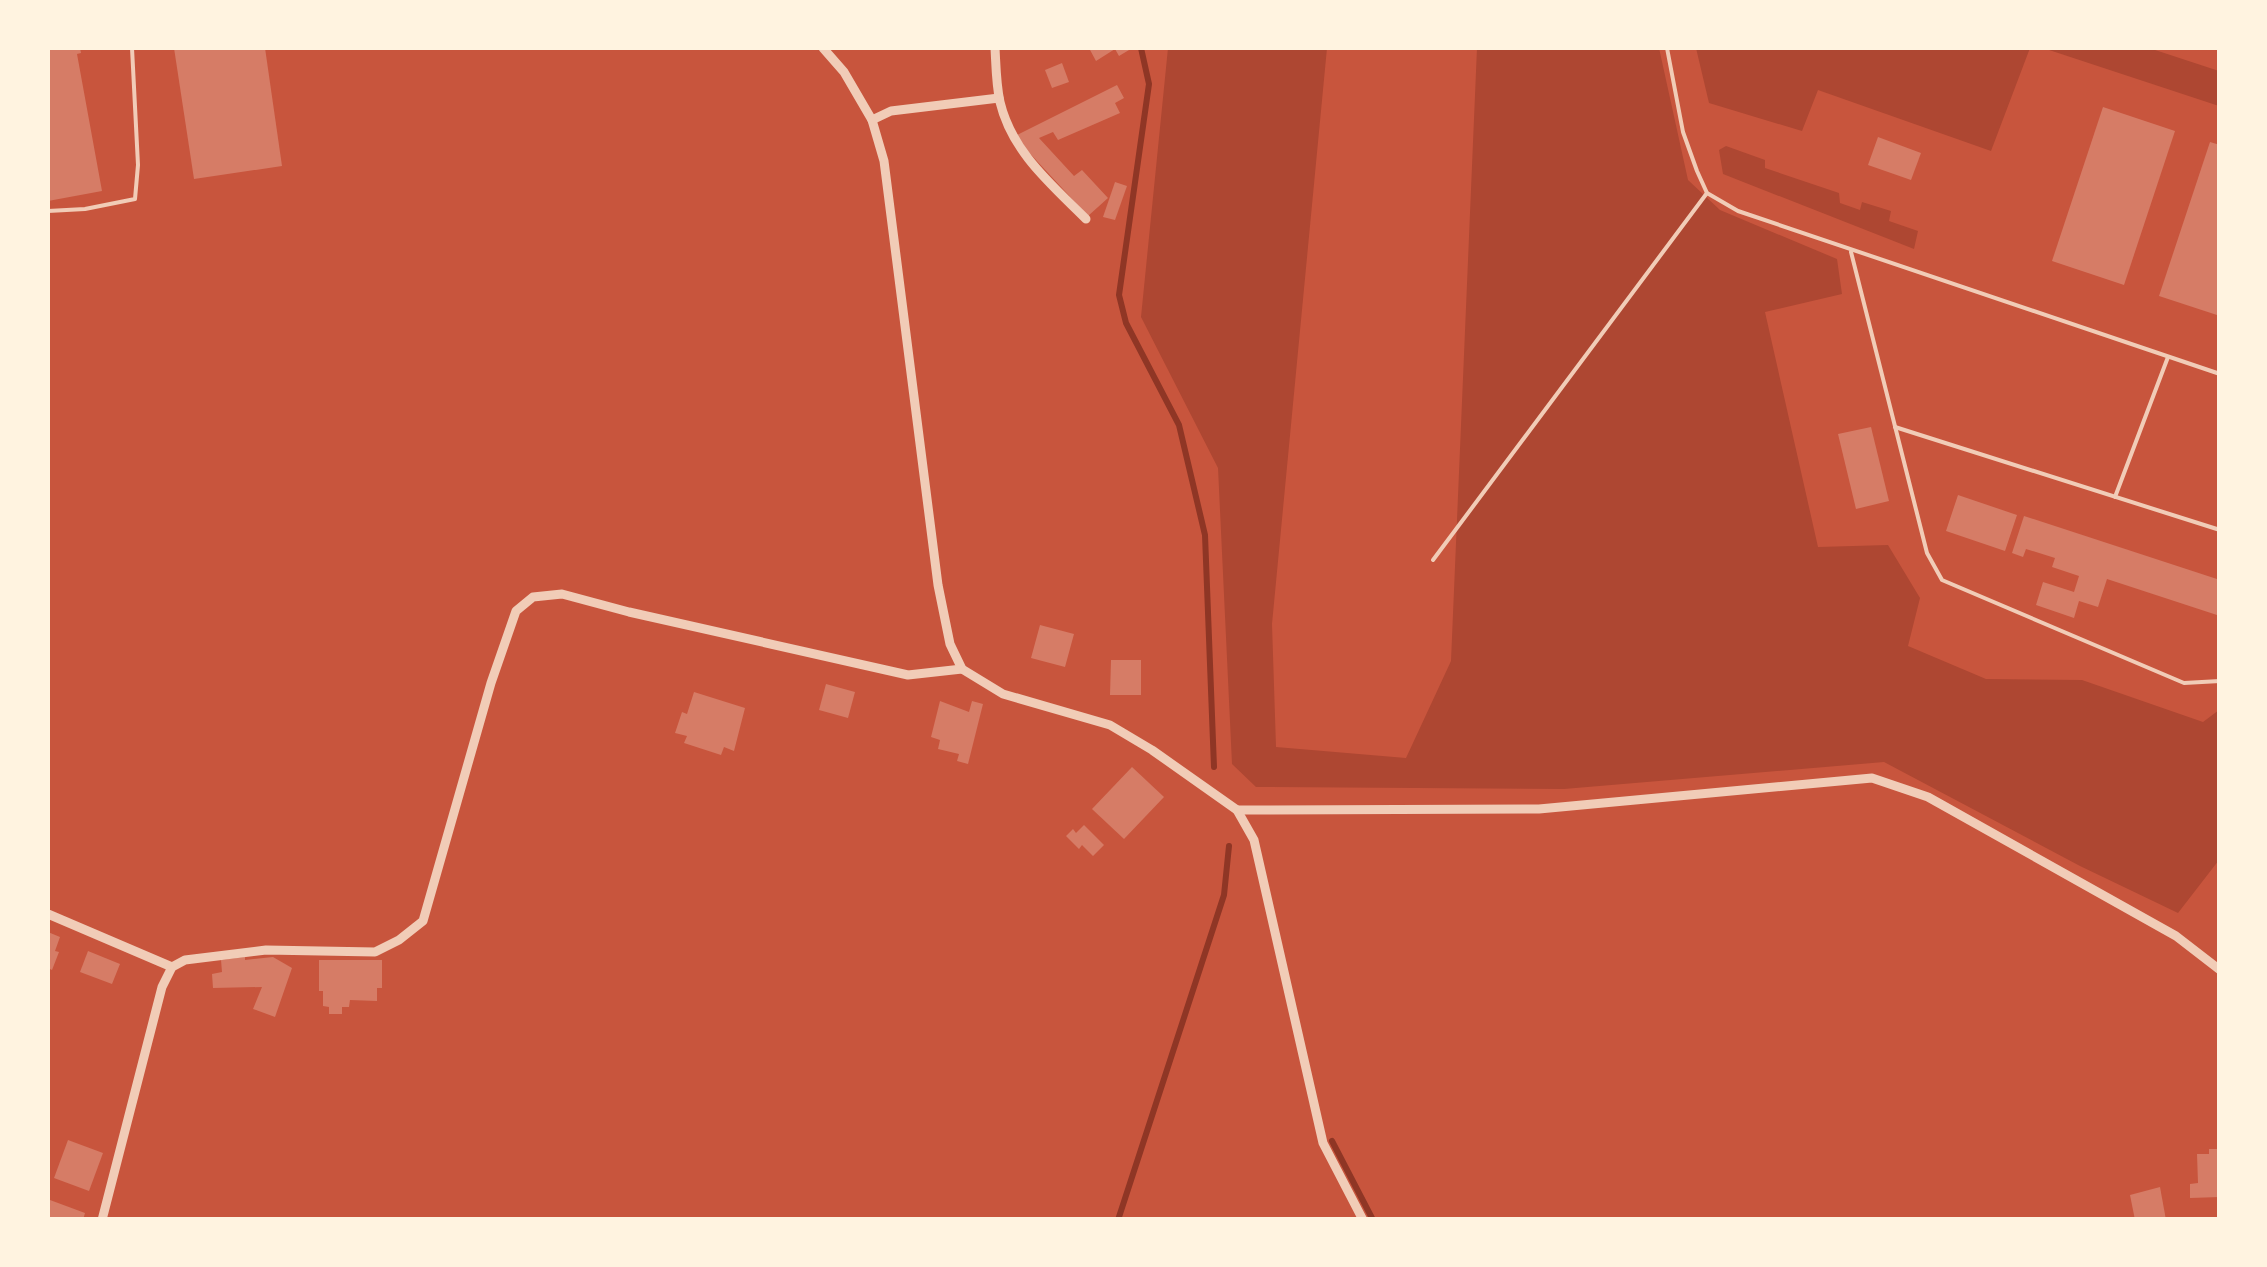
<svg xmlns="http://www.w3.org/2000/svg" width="2267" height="1267" font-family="'Sofia Sans Condensed',sans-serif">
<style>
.green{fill:#ae4732}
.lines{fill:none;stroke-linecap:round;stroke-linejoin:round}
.stream{stroke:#8f3625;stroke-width:6}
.building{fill:#d67c66}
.service{stroke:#f1ccb7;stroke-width:4}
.minor{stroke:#f1ccb7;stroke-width:9}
</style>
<rect width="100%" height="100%" fill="#c8553d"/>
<!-- green -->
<g class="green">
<polygon points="1168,48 1327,48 1272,624 1276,747 1406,758 1451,661 1477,48 1659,48 1688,180 1720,210 1837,259 1842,294 1765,312 1818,547 1888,545 1920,598 1908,646 1986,679 2082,680 2203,722 2219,710 2219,860 2178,913 2080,866 1884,762 1564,789 1256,787 1232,764 1218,468 1141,317"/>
<polygon points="1696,48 2030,48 1991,151 1818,90 1802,131 1709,103"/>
<polygon points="2043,48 2149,48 2219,71 2219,106"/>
<polygon points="1726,146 1765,160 1765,168 1839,193 1840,203 1860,210 1862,202 1891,211 1889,221 1918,231 1914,249 1723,174 1719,150"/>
</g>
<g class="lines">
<!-- stream -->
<g class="stream">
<polyline points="1141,48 1149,84 1119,295 1126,323 1179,425 1205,535 1214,767"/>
<polyline points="1332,1141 1373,1220"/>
<polyline points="1118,1220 1224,895 1229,846"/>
</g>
</g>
<!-- building -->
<g class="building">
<polygon points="48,48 80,48 81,53 77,54 102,191 48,201"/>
<polygon points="174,48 265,48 282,166 194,179"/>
<polygon points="1089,48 1128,48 1129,50 1119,56 1115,49 1096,61"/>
<polygon points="1062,63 1069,82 1052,88 1045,70"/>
<polygon points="1117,85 1124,98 1115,103 1120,113 1058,140 1053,132 1039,138 1074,176 1082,170 1108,198 1088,216 1024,147 1017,135"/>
<polygon points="2103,107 2175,131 2124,285 2052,261"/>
<polygon points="1878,137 1921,153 1911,180 1868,165"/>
<polygon points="2210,142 2220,145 2220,316 2159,296"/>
<polygon points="1115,182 1127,186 1115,220 1103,217"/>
<polygon points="1871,427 1889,501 1856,509 1838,434"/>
<polygon points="1958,495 2017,515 2005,551 1946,531"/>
<polygon points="2024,516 2220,580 2220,616 2107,579 2098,607 2079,601 2074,618 2036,605 2043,582 2074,592 2079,576 2052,567 2055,558 2026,549 2023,557 2012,553"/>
<polygon points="1040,625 1074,634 1065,667 1031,658"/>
<polygon points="1111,660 1141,660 1141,695 1110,695"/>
<polygon points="826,684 855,692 848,718 819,710"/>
<polygon points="694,692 745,708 734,751 724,747 721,755 684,743 687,736 675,733 682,712 687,714"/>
<polygon points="940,701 969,712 972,701 983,704 968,764 957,761 959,754 938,749 940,740 931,737"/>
<polygon points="1132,767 1164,797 1124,839 1092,809"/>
<polygon points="1084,825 1104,845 1093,856 1082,845 1079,849 1066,836 1073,829 1076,833"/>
<polygon points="48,932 60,937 55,951 59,952 52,970 48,968"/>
<polygon points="88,951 120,964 112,984 80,972"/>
<polygon points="245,957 245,960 273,957 292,968 275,1017 253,1009 262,987 213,988 212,974 222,972 221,960"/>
<polygon points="319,960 382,960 382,988 377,988 377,1001 350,1000 349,1007 342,1007 342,1014 329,1014 329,1007 323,1006 323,991 319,991"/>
<polygon points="68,1140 103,1153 89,1191 54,1178"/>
<polygon points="2209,1149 2220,1149 2220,1197 2190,1198 2190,1184 2198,1183 2197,1154 2209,1154"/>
<polygon points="2160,1187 2166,1220 2135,1220 2130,1195"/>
<polygon points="50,1200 85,1213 83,1220 48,1220"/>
</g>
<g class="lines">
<!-- service -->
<g class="service">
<polyline points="1667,48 1683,132 1697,171 1707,193 1738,211 2220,374"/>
<polyline points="48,211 85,209 135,199 138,165 132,48"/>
<polyline points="1851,252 1927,553 1942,580 2184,683 2220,681"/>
<polyline points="1895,427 2220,530"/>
<polyline points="2115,497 2168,357"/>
<polyline points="1433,560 1707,193"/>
</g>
<!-- minor -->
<g class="minor">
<polyline points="823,48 844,72 872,120 884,161 938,585 950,644 962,669 1003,694 1110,725 1152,750 1237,810 1254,840 1323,1143 1363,1220"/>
<path d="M995,48C996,65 996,84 1000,102C1012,152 1051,184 1086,219"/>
<polyline points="872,120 891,111 999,98"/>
<polyline points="1237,810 1539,809 1872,778 1928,797 2176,936 2220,970"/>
<polyline points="48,914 172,967"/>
<polyline points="102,1220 162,987 172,967 185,960 266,950 375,952 399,940 423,921 491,683 516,611 533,597 562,594 629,612 908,675 962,669"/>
</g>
</g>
<!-- border -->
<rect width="2267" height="1267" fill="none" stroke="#fff3e0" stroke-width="100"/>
</svg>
